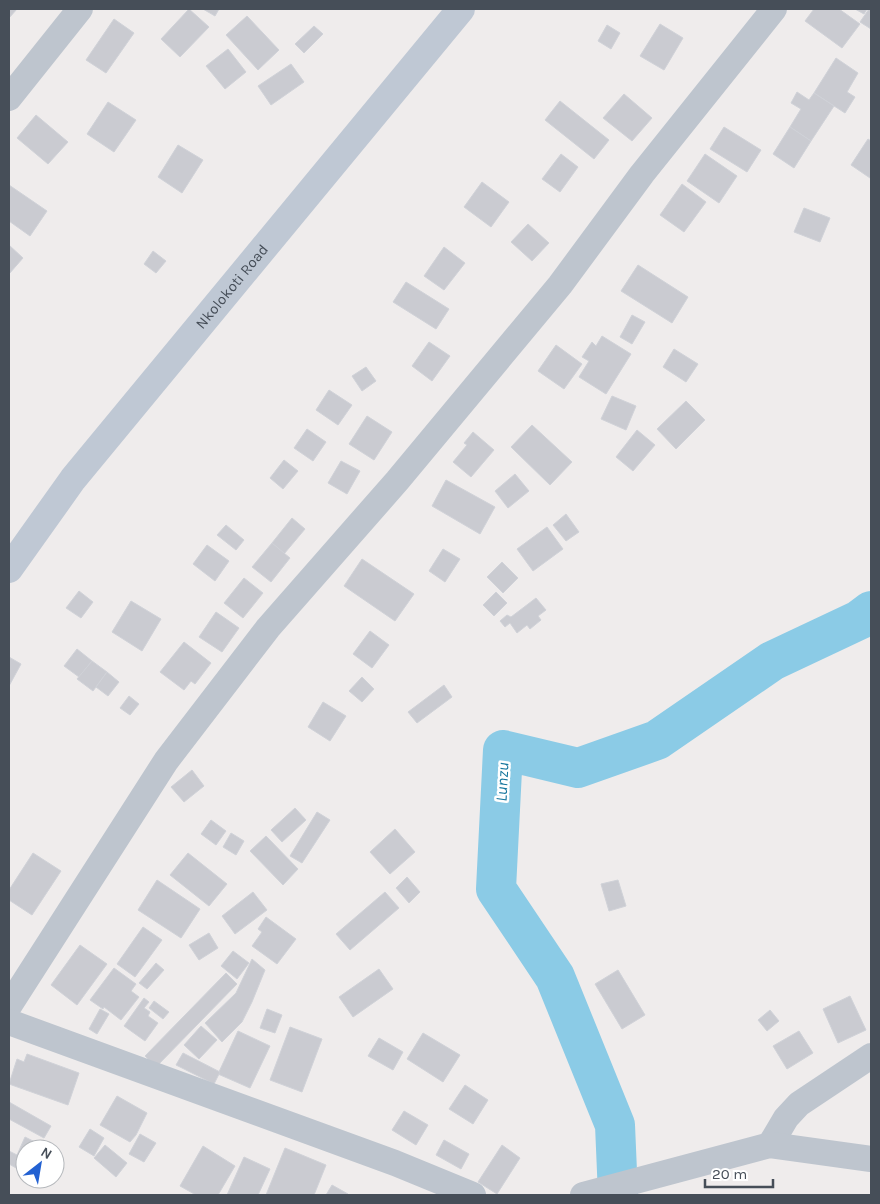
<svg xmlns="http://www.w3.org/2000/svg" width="880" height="1204" font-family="Karla,sans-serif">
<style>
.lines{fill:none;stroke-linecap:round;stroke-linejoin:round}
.river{stroke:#8bcbe6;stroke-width:40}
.building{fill:#cacbd1;stroke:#d0d2d8}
.street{stroke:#bec5ce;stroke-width:26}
.secondary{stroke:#bfc8d4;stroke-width:28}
.labels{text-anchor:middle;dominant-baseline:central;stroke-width:5;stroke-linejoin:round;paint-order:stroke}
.street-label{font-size:15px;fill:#464e58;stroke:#fff}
.water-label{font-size:16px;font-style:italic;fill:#14759d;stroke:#fff}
</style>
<rect width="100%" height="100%" fill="#efecec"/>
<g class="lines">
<!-- river -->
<polyline class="river" points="618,1195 615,1125 555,977 496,889 503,750 578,768 657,740 772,661 859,620 871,611"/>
</g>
<!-- building -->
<g class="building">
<polygon points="9,9 17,9 9,18"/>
<polygon points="189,9 209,27 180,57 161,39"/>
<polygon points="203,9 219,9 215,16"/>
<polygon points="814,9 839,9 860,24 842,48 805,21"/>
<polygon points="855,9 867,9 864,14"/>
<polygon points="869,9 871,9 871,29 860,22"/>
<polygon points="247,16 279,50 258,70 226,35"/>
<polygon points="114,19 134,33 106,73 86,60"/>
<polygon points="660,24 683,38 664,70 640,56"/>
<polygon points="607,25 620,33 611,49 598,41"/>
<polygon points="314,26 323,34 304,53 295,44"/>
<polygon points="228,49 246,72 225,89 206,66"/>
<polygon points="836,58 858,73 847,92 855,97 845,113 814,93"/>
<polygon points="291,64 304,82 271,105 258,86"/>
<polygon points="797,92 809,100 814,93 834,106 811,141 790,127 801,109 791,103"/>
<polygon points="624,94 652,118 632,141 603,118"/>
<polygon points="560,101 609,140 594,159 545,120"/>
<polygon points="108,102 136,120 114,152 87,134"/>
<polygon points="36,115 68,142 48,164 17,138"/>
<polygon points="724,127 761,150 747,172 710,149"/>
<polygon points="790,127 811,141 794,168 773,154"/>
<polygon points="868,139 871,141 871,176 870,178 851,165"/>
<polygon points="178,145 203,160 182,193 158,177"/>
<polygon points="561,154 578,167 560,192 542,179"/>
<polygon points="705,154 737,176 719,203 687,181"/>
<polygon points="482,182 509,202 491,227 464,207"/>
<polygon points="682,184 706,202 684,232 660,215"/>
<polygon points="9,185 47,211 30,236 9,221"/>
<polygon points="804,208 830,218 820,242 794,232"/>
<polygon points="528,224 549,243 532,261 511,242"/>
<polygon points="9,245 23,258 9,274"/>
<polygon points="444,247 465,263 444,290 424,276"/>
<polygon points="153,251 166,261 156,273 144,264"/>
<polygon points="638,265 688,297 672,323 621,291"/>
<polygon points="406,282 449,309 436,329 393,302"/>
<polygon points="632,315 645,322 632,344 620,337"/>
<polygon points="602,336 631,354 606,394 579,377 589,361 582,357 592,342 596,346"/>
<polygon points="429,342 450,356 432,381 412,366"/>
<polygon points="556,345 582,364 564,389 538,371"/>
<polygon points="674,349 698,364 686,382 663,367"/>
<polygon points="366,367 376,381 362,391 352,376"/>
<polygon points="329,390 352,405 338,425 316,410"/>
<polygon points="612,396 636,406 626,430 601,419"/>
<polygon points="686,401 705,420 676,449 657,429"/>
<polygon points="367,416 392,432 374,460 349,444"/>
<polygon points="532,425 572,462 550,485 511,447"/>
<polygon points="307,429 326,442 313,461 294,448"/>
<polygon points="637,430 655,445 633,471 616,457"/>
<polygon points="473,432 494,450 471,477 453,462 467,445 464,443"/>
<polygon points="284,460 298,471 283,489 270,478"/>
<polygon points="341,461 360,471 347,494 328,483"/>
<polygon points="515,474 529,491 508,508 495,491"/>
<polygon points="446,480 495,507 480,534 432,506"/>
<polygon points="566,514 579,532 566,541 553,525"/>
<polygon points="292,518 305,529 284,554 272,543"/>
<polygon points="226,525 244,540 236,550 217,535"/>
<polygon points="547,527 563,549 533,571 517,549"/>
<polygon points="272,543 290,558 271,582 252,567"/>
<polygon points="207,545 229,561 215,581 193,564"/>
<polygon points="443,549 460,559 445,582 429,571"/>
<polygon points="362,559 414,594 395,621 344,586"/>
<polygon points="502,562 518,578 503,593 487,577"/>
<polygon points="244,578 263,593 243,618 224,603"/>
<polygon points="79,591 93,602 81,618 66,608"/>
<polygon points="496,592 507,603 494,616 483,605"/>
<polygon points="536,598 546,610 538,616 541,620 530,629 527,625 517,633 510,623 505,627 500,621 507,615 511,617"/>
<polygon points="131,601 161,619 142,651 112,632"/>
<polygon points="216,612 239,628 222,652 199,637"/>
<polygon points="370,631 389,645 372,668 353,654"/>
<polygon points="184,642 211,663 195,684 191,681 184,690 160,672"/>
<polygon points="77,649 92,661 79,677 64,666"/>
<polygon points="9,657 21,664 9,686"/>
<polygon points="92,661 107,672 93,691 77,679"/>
<polygon points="107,672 119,682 108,696 96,687"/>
<polygon points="362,677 374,689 362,702 349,691"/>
<polygon points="444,685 452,697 417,723 408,712"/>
<polygon points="129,696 139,704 130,715 120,708"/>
<polygon points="323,702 346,716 330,741 308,727"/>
<polygon points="192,770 204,786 184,802 171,787"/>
<polygon points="295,808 306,820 282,842 271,830"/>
<polygon points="317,812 330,820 302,863 290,856"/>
<polygon points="211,820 226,831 216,845 201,834"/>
<polygon points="395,829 415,852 390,874 370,852"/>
<polygon points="231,833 244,841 236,855 223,847"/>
<polygon points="266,836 298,869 283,885 250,851"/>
<polygon points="33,853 61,871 32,915 9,900 9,890"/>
<polygon points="188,853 227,884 209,906 170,875"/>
<polygon points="407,877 420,892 409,903 396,888"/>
<polygon points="157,880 200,909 181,938 138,910"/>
<polygon points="618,880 626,906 609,911 601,884"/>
<polygon points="253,892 267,910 235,934 222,916"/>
<polygon points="385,892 399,908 350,950 336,934"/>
<polygon points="266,917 296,939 277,964 252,946 262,932 258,929"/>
<polygon points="143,927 162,940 135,977 117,964"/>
<polygon points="209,933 218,948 199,960 189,945"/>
<polygon points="80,945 107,964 77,1005 51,985"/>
<polygon points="233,951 249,963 237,979 221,966"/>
<polygon points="252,959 265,970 252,1002 242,1022 222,1042 205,1023 236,993"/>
<polygon points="156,963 164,970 147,989 139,983"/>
<polygon points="114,968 136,984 131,991 139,997 121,1020 104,1007 103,1009 90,1000"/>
<polygon points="379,969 393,989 353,1017 339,997"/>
<polygon points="618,970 645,1015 622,1029 595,984"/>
<polygon points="226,973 237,984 156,1067 145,1056"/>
<polygon points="850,996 866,1030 838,1043 823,1009"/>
<polygon points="144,998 149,1002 144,1008 150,1012 148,1016 158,1023 145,1041 124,1026"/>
<polygon points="154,1001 169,1012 163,1019 149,1008"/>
<polygon points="100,1009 109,1014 97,1034 89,1029"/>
<polygon points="267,1009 282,1015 275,1033 260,1028"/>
<polygon points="770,1010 779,1021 767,1031 758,1020"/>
<polygon points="201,1026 217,1040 199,1059 184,1045"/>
<polygon points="290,1027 322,1039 302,1092 270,1080"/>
<polygon points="238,1031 270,1046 250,1088 218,1074"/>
<polygon points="799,1031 813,1053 787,1069 773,1046"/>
<polygon points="423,1033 460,1055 443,1082 407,1059"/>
<polygon points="379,1038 403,1052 393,1070 368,1056"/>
<polygon points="183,1053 220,1072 214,1084 176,1065"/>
<polygon points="27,1054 79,1073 68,1105 9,1084 17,1059 24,1062"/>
<polygon points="465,1085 488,1100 473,1124 449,1109"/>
<polygon points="117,1096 147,1113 136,1135 130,1142 100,1125"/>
<polygon points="9,1102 51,1126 44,1138 9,1119"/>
<polygon points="404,1111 428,1125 416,1145 392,1130"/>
<polygon points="90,1129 104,1138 94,1156 79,1147"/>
<polygon points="140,1134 156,1143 144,1162 129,1154"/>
<polygon points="25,1137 43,1146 42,1149 25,1149 25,1173 9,1164 9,1151 17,1155"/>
<polygon points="444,1140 469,1154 461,1169 436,1155"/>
<polygon points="105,1145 127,1163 116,1177 94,1158"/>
<polygon points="502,1145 520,1158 497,1194 478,1182"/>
<polygon points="203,1146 235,1166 218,1195 196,1195 180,1186"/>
<polygon points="285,1148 326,1165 314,1195 266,1195"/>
<polygon points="244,1157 270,1169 258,1195 227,1195"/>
<polygon points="332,1185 348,1194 347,1195 326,1195"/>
</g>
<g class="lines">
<!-- street -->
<g class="street">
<polyline points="9,98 80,9"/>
<polyline points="9,1006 166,761 268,628 397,481 560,285 642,174 774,9"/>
<polyline points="9,1022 395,1163 473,1195"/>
<polyline points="770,1145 786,1118 799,1104 871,1056"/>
<polyline points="583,1195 770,1145 871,1159"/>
</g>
<!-- secondary -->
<path class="secondary" id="s1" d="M9,569L73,479L461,9"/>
</g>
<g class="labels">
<!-- street labels -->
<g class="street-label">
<text stroke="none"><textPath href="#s1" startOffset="360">Nkolokoti Road</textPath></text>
</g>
<!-- water labels -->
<g class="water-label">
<text transform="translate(502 782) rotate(-87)">Lunzu</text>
</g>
</g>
<!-- border -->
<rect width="880" height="1204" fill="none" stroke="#464e58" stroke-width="20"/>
<!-- north arrow -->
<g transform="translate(40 1164) rotate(31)"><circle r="24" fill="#ffffff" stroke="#b5b8bc"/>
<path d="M0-4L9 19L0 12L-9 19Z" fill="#2361d2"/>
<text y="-8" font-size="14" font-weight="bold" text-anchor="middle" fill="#464e58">N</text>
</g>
<!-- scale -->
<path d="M705 1179v8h68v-8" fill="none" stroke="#464e58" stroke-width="2.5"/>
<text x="712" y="1179" font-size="15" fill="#464e58" stroke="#ffffff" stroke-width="4" paint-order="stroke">20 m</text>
</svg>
